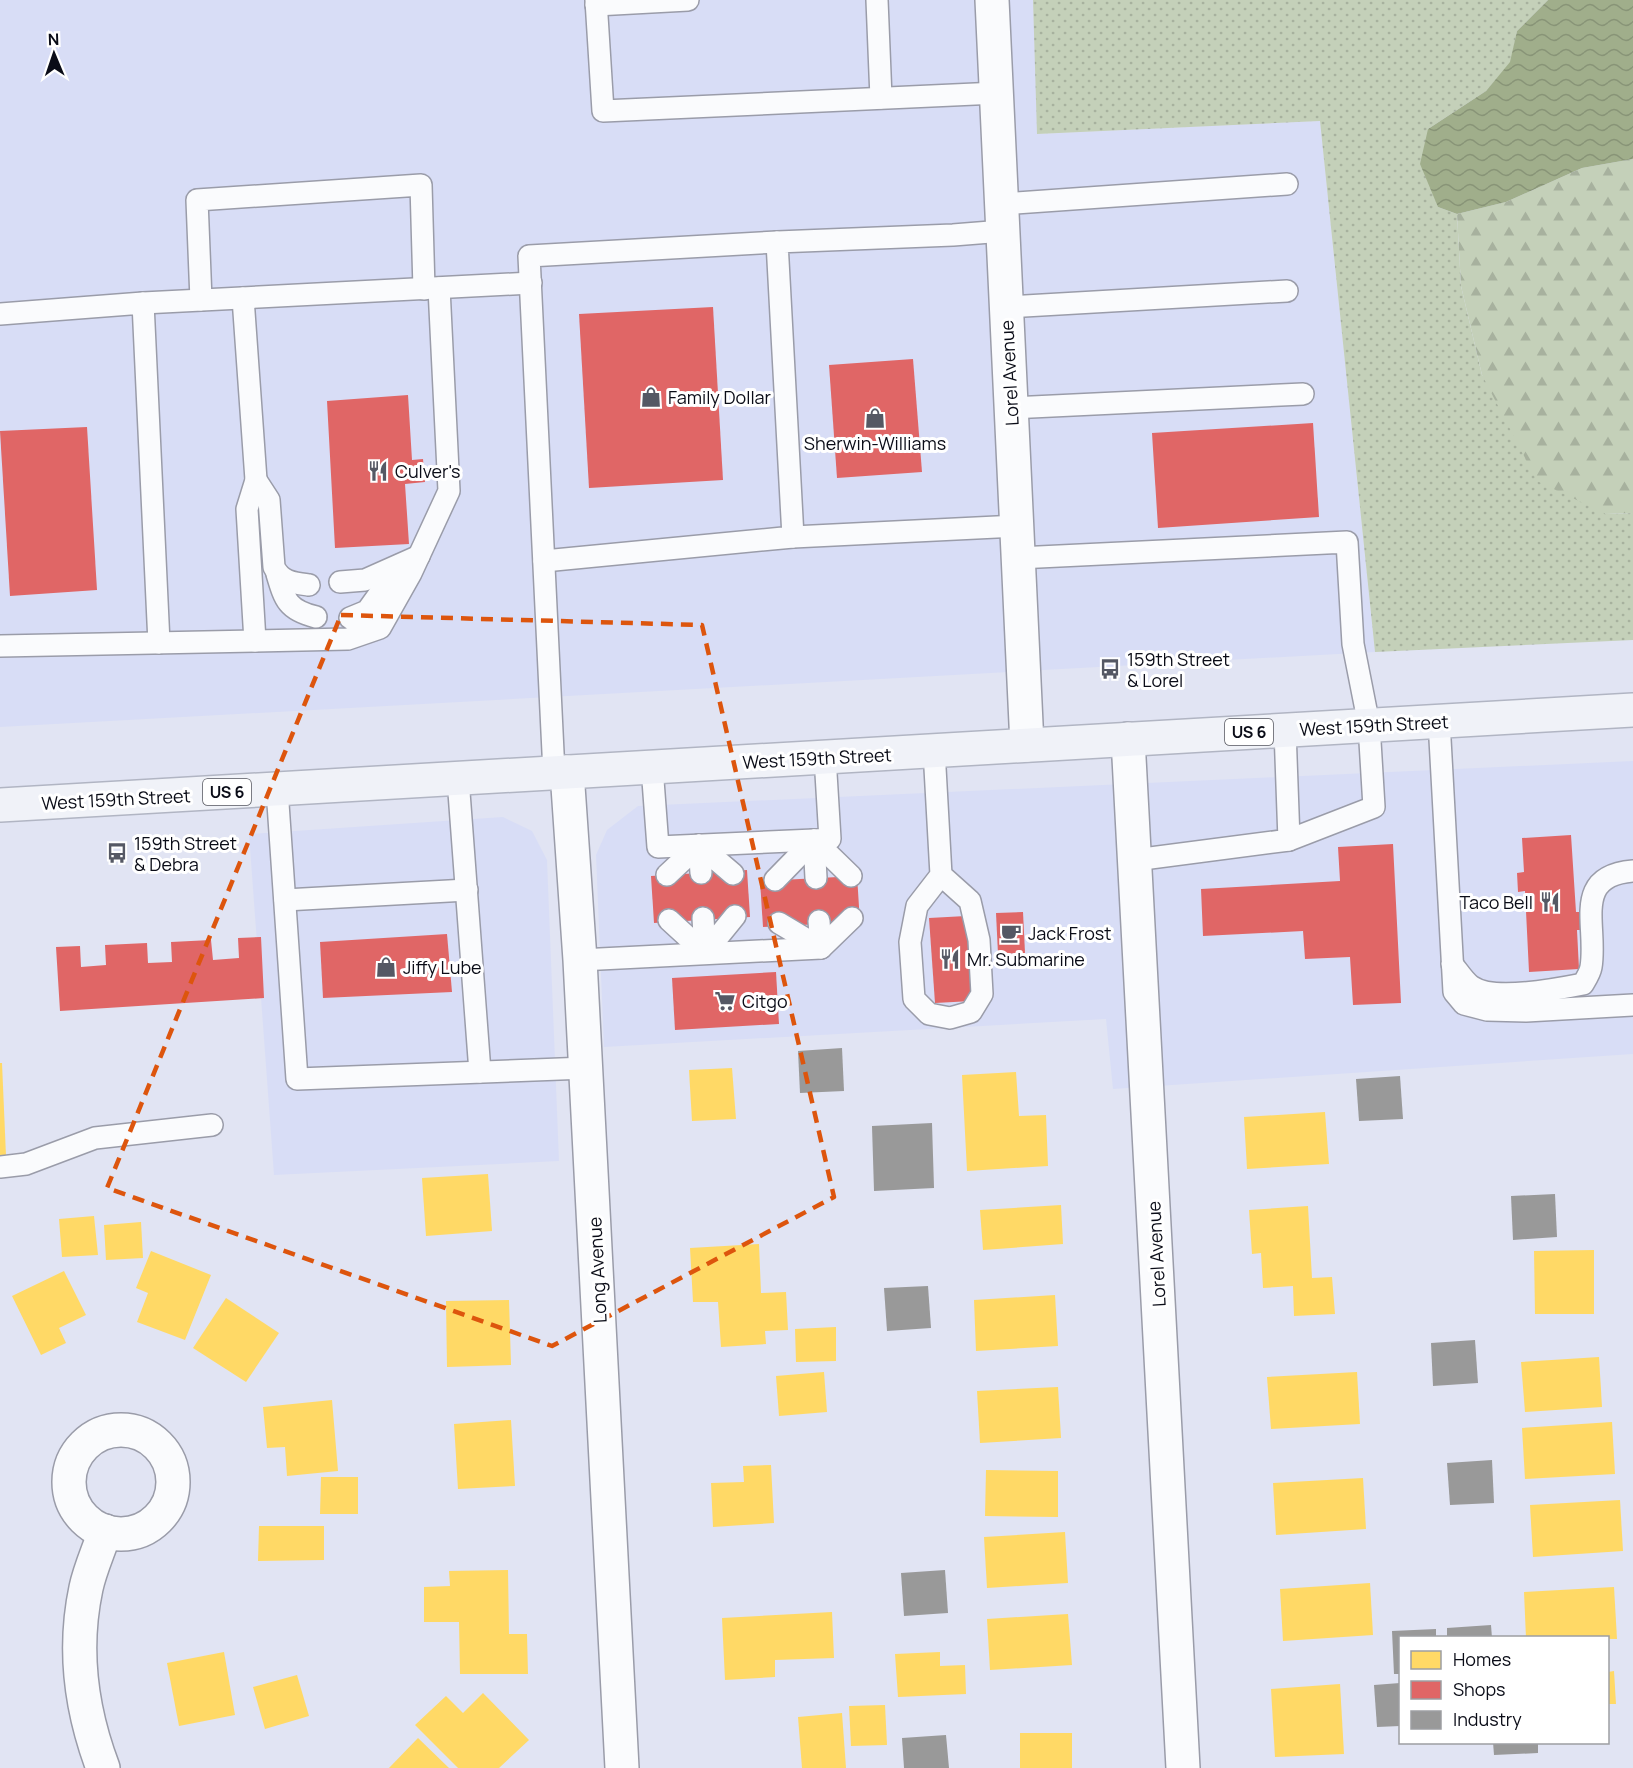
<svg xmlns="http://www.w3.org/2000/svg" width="1633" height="1768" font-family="Manrope,sans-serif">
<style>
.built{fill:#d8ddf6}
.grass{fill:url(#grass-dots)}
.forest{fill:url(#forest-firs)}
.water{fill:url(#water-waves)}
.homes{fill:#ffd966}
.shops{fill:#e06666}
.industry{fill:#999}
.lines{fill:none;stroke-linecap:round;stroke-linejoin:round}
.service-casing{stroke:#9a9ca9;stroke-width:24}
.minor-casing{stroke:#9a9ca9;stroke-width:36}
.primary-casing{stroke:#b1b5c3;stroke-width:36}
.service{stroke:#fafbfd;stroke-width:21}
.minor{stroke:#fafbfd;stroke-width:33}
.primary{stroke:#f0f2f8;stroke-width:33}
.marked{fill:none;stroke:#dd550d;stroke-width:4.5;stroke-dasharray:12 8;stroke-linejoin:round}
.labels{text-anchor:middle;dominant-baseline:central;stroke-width:6;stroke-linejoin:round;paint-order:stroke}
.shield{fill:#fff;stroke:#54555d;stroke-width:1.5}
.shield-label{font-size:16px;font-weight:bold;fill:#0a0c17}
.street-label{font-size:18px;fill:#0a0c17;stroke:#fff}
.poi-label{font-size:18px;fill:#0a0c17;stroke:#fff;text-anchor:start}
</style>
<defs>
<pattern id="grass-dots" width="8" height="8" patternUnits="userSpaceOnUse" patternTransform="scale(1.5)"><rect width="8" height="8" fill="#c4d0b9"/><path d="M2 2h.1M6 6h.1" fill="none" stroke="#a7b19e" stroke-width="1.8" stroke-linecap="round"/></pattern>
<pattern id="forest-firs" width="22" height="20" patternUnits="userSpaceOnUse" patternTransform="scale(1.5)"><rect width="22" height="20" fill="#c4d0b9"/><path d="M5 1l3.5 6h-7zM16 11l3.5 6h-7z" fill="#a7b19e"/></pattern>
<pattern id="water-waves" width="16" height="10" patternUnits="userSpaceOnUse" patternTransform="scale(1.5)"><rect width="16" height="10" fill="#a0ae8b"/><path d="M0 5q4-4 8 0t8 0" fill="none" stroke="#889477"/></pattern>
</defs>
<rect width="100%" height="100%" fill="#e1e4f3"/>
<!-- built -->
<g class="built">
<polygon points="0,0 1033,0 1038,134 1320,121 1375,652 0,727"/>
<polygon points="1633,761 1633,1054 1113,1089 1106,1019 604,1047 596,855 607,830 638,806"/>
<polygon points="503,817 532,831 547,860 559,1161 274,1175 249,834"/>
</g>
<!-- grass -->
<polygon class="grass" points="1033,0 1548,0 1517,31 1511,62 1486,91 1428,129 1438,207 1457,214 1461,286 1482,375 1606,514 1633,513 1633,640 1375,652 1320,121 1037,134"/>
<!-- forest -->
<polygon class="forest" points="1633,159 1633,513 1606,514 1537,481 1482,375 1461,286 1457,214 1506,202 1582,168"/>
<!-- water -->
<polygon class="water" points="1548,0 1633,0 1633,159 1582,168 1506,202 1457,214 1438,207 1420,164 1428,129 1486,91 1510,62 1517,31"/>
<!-- homes -->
<g class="homes">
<polygon points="0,1063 2,1063 6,1156 0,1156"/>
<polygon points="732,1068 736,1119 692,1121 689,1070"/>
<polygon points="1016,1072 1019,1116 1046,1115 1048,1166 967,1171 962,1075"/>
<polygon points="1325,1112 1329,1164 1247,1169 1244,1117"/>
<polygon points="488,1174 492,1231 426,1236 422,1178"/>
<polygon points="1061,1205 1063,1244 983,1250 980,1210"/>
<polygon points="1308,1206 1312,1278 1332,1277 1335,1314 1294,1316 1293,1286 1263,1288 1261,1253 1252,1254 1249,1210"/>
<polygon points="94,1216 98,1255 62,1257 59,1219"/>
<polygon points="141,1222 143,1258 106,1260 104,1225"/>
<polygon points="759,1244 761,1293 786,1292 788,1330 765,1331 766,1344 721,1347 718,1302 693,1302 690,1248"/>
<polygon points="1594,1250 1594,1314 1535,1314 1534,1251"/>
<polygon points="151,1251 211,1275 185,1340 137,1322 148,1293 136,1288"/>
<polygon points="64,1271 86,1315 59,1328 66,1343 41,1355 12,1296"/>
<polygon points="1055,1295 1058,1346 976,1351 974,1300"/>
<polygon points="226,1298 279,1333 246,1382 193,1348"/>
<polygon points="509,1300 511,1365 447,1367 446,1301"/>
<polygon points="836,1327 836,1361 796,1362 795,1329"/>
<polygon points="1599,1357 1602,1407 1525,1412 1521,1362"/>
<polygon points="824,1372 827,1412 779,1416 776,1376"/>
<polygon points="1357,1372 1360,1424 1271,1429 1267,1377"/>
<polygon points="1058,1387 1061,1438 980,1443 977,1391"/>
<polygon points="332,1400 338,1471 287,1476 285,1447 267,1448 263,1407"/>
<polygon points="511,1420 515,1486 458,1489 454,1424"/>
<polygon points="1612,1422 1615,1474 1525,1479 1522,1428"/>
<polygon points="771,1465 774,1523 713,1527 711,1483 744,1482 743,1466"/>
<polygon points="986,1470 1058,1471 1058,1517 985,1516"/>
<polygon points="321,1477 358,1477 358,1514 320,1514"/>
<polygon points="1363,1478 1366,1529 1276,1535 1273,1483"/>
<polygon points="1620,1500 1623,1551 1533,1557 1530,1505"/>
<polygon points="259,1526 324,1526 324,1560 258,1561"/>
<polygon points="1065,1532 1068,1583 987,1588 984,1537"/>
<polygon points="508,1570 509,1634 527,1634 528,1674 460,1674 459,1622 424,1622 424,1587 450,1586 449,1571"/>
<polygon points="1370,1583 1373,1635 1283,1641 1280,1589"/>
<polygon points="1614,1587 1617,1639 1526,1638 1524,1592"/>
<polygon points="832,1612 834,1658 775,1660 775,1677 725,1680 722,1618"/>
<polygon points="1068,1614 1072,1665 990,1670 987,1619"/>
<polygon points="224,1652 235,1715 179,1726 167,1663"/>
<polygon points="940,1652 940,1666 965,1665 966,1694 898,1697 895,1654"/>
<polygon points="1614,1671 1616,1704 1608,1704 1608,1672"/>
<polygon points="297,1675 309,1716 265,1729 253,1687"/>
<polygon points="1340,1684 1344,1754 1275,1757 1271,1689"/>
<polygon points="483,1693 529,1740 499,1768 458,1768 415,1725 446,1696 463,1713"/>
<polygon points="885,1705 887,1745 851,1746 849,1706"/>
<polygon points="842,1713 846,1768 802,1768 798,1717"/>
<rect x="1020" y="1733" width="52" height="35"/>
<polygon points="418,1738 449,1768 389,1768"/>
</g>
<!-- shops -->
<g class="shops">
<polygon points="713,307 723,480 589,488 579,314"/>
<polygon points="913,359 922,472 837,478 829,365"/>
<polygon points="408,395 412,460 423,459 425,482 405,484 409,544 335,548 327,401"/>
<polygon points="1313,423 1319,517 1158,528 1152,433"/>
<polygon points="87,427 97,590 10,596 0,431"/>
<polygon points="1571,835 1576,912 1582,912 1583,930 1577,930 1579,969 1529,972 1525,891 1518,892 1517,873 1524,872 1522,838"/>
<polygon points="1393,844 1401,1003 1353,1005 1350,957 1305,959 1303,931 1203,936 1201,889 1340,881 1338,847"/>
<polygon points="747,870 750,917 654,923 651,876"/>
<polygon points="857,876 860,922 763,927 760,881"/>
<polygon points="1023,912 1025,953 998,954 996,913"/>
<polygon points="966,916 972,1001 935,1003 929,918"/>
<polygon points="447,934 452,992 323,998 320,942"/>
<polygon points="261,937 264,998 60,1011 56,947 80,946 81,967 106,965 105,945 147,943 148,963 172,962 171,942 211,940 213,960 239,958 238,938"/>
<polygon points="776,972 779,1024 675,1030 672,978"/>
</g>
<!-- industry -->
<g class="industry">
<polygon points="842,1048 844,1091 800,1093 798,1051"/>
<polygon points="1400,1076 1403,1119 1359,1121 1356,1079"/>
<polygon points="932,1123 934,1188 874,1191 872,1126"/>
<polygon points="1555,1194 1557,1237 1513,1240 1511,1196"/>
<polygon points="928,1286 931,1328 887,1331 884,1288"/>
<polygon points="1475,1340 1478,1383 1433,1386 1431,1343"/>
<polygon points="1492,1460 1494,1503 1450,1505 1447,1463"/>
<polygon points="945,1570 948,1613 904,1616 901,1573"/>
<polygon points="1491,1625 1492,1638 1447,1638 1447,1628"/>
<polygon points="1436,1629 1436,1638 1400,1638 1400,1674 1394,1674 1392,1631"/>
<polygon points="1400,1683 1400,1726 1377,1727 1374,1685"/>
<polygon points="946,1735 949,1768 904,1768 902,1738"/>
<polygon points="1493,1742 1538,1742 1538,1753 1494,1755"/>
</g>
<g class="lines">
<!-- service casing -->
<g class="service-casing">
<g id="service">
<polyline points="596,0 603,111 997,93"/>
<polyline points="877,0 881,98"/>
<polyline points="596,5 688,0"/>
<polyline points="1002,204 1287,184"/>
<polyline points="201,300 197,200 421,185 424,289"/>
<polyline points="143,303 531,283"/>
<polyline points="1006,307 1287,291"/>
<polyline points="0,314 143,303 159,643"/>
<polyline points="1011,408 1303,394"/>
<path d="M256,480L269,500L274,567C281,582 294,583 309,585"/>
<polyline points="793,537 1017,526"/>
<polyline points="1018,558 1347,542 1353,644 1369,725 1374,807 1289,840"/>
<polyline points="544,561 793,537 777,242 953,235 1003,231"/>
<path d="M277,574C285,601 288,610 316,617"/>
<polyline points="340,582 365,580 419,556"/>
<polyline points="350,618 367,611 400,565"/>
<polyline points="255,641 348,639 380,628 411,573 449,491 439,288"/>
<polyline points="0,646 255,641 247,509 256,480 243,298"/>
<polyline points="1439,721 1454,992 1464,1004 1487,1010 1526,1011 1633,1005"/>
<polyline points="934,750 941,875 917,906 910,942 914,999 929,1014 950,1018 971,1012 982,994 979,940 970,901 941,875"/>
<polyline points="652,767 658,847 814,840 830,839 825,757"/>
<polyline points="554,773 529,256 777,242"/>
<polyline points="458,779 480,1072"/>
<polyline points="277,789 297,1079 586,1068"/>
<polyline points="814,840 816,878"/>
<polyline points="1135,860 1289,840 1285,730"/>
<polyline points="701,873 699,845 733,874"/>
<polyline points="667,875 699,845"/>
<polyline points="775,880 814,840 851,876"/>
<polyline points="285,900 467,890"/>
<polyline points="703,918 705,953 735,916"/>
<polyline points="669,920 705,953"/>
<polyline points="779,923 821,948 852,918"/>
<polyline points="580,960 821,948 819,921"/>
<path d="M1452,964C1458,971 1464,981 1471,986C1493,1002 1558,989 1583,984C1586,979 1590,973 1591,967C1598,926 1571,876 1633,871"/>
<polyline points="0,1167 26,1164 95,1138 212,1125"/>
</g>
</g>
<!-- minor casing -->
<g class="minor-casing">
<g id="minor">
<polyline points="992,0 1027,745"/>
<polyline points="1128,739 1183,1768"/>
<polyline points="567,772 580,960 622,1768"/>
<circle cx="121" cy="1482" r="52"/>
<path d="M103,1768C81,1710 73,1649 86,1588C90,1569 99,1550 105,1531"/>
</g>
</g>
<!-- primary casing -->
<g class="primary-casing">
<polyline id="primary" points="0,805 1633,710"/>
</g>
<!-- service -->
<use href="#service" class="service"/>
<!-- minor -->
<use href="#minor" class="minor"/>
<!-- primary -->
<use href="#primary" class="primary"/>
</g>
<!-- marked area -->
<path class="marked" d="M341,615L702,625L834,1197L552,1346L107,1188Z"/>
<!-- icons -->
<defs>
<g id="shop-bare" transform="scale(1.62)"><path d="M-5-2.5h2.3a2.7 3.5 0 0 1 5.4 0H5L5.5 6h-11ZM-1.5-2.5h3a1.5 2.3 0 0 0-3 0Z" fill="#555864" stroke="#fff" stroke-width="2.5" paint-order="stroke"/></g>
<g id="restaurant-bare" transform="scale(1.62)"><path d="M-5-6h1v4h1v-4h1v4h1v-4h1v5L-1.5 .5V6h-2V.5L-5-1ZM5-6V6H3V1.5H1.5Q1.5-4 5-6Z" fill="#555864" stroke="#fff" stroke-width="2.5" paint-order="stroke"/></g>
<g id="bus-bare" transform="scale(1.62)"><path d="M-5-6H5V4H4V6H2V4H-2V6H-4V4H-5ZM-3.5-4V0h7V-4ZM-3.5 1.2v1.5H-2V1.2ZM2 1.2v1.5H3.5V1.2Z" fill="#555864" stroke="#fff" stroke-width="2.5" paint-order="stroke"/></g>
<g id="cafe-bare" transform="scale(1.62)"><path d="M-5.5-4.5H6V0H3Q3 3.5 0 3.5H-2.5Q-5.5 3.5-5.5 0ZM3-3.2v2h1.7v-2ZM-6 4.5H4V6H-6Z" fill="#555864" stroke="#fff" stroke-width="2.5" paint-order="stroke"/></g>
<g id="supermarket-bare" transform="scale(1.62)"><path d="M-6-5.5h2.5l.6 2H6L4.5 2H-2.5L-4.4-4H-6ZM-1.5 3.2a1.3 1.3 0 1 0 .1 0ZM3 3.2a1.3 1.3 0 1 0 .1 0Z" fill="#555864" stroke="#fff" stroke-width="2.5" paint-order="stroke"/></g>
</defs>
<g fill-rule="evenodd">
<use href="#shop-bare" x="651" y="397"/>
<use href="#shop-bare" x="875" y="418"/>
<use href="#restaurant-bare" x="378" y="471"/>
<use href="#bus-bare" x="1110" y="669"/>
<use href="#bus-bare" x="117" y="853"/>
<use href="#restaurant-bare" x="1550" y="902"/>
<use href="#cafe-bare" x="1011" y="933"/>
<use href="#restaurant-bare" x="950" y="959"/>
<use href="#shop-bare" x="386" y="967"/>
<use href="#supermarket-bare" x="725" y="1001"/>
</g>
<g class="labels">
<!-- shield labels -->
<g class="shield">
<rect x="1225" y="719" width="48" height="26" rx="4.5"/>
<rect x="203" y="779" width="48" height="26" rx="4.5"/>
</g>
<g class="shield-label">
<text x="1249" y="732">US 6</text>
<text x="227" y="792">US 6</text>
</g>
<!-- street labels -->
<g class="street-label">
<text transform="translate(1009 373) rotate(-93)">Lorel Avenue</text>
<text transform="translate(1374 725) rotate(-3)">West 159th Street</text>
<text transform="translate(817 758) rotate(-3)">West 159th Street</text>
<text transform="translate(116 799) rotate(-3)">West 159th Street</text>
<text transform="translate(1156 1254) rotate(-93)">Lorel Avenue</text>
<text transform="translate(597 1270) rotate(-93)">Long Avenue</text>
</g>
<!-- poi labels -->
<g class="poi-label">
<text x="668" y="397">Family Dollar</text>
<text x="875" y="443" text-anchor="middle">Sherwin-Williams</text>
<text x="395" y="471">Culver's</text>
<text x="1127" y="659">159th Street<tspan x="1127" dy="21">&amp; Lorel</tspan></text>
<text x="134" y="843">159th Street<tspan x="134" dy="21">&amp; Debra</tspan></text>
<text x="1533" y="902" text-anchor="end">Taco Bell</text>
<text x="1028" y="933">Jack Frost</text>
<text x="967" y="959">Mr. Submarine</text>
<text x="403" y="967">Jiffy Lube</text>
<text x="742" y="1001">Citgo</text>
</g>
</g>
<!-- legend -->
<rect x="1399" y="1636" width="210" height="108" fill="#ffffff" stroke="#9d9ea2" stroke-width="1.5"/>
<rect x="1411" y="1651" width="30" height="18" fill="#ffd966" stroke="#9d9ea2" stroke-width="1.5"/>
<text x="1453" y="1666" font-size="18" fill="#0a0c17">Homes</text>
<rect x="1411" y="1681" width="30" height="18" fill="#e06666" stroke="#9d9ea2" stroke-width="1.5"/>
<text x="1453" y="1696" font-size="18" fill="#0a0c17">Shops</text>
<rect x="1411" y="1711" width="30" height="18" fill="#999999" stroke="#9d9ea2" stroke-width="1.5"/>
<text x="1453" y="1726" font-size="18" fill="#0a0c17">Industry</text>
<!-- north arrow -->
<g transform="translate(54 54) rotate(358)" stroke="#ffffff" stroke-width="4.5" paint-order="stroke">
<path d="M0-4.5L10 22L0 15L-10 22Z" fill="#0a0c17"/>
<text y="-9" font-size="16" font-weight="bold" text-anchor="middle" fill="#0a0c17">N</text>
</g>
</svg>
